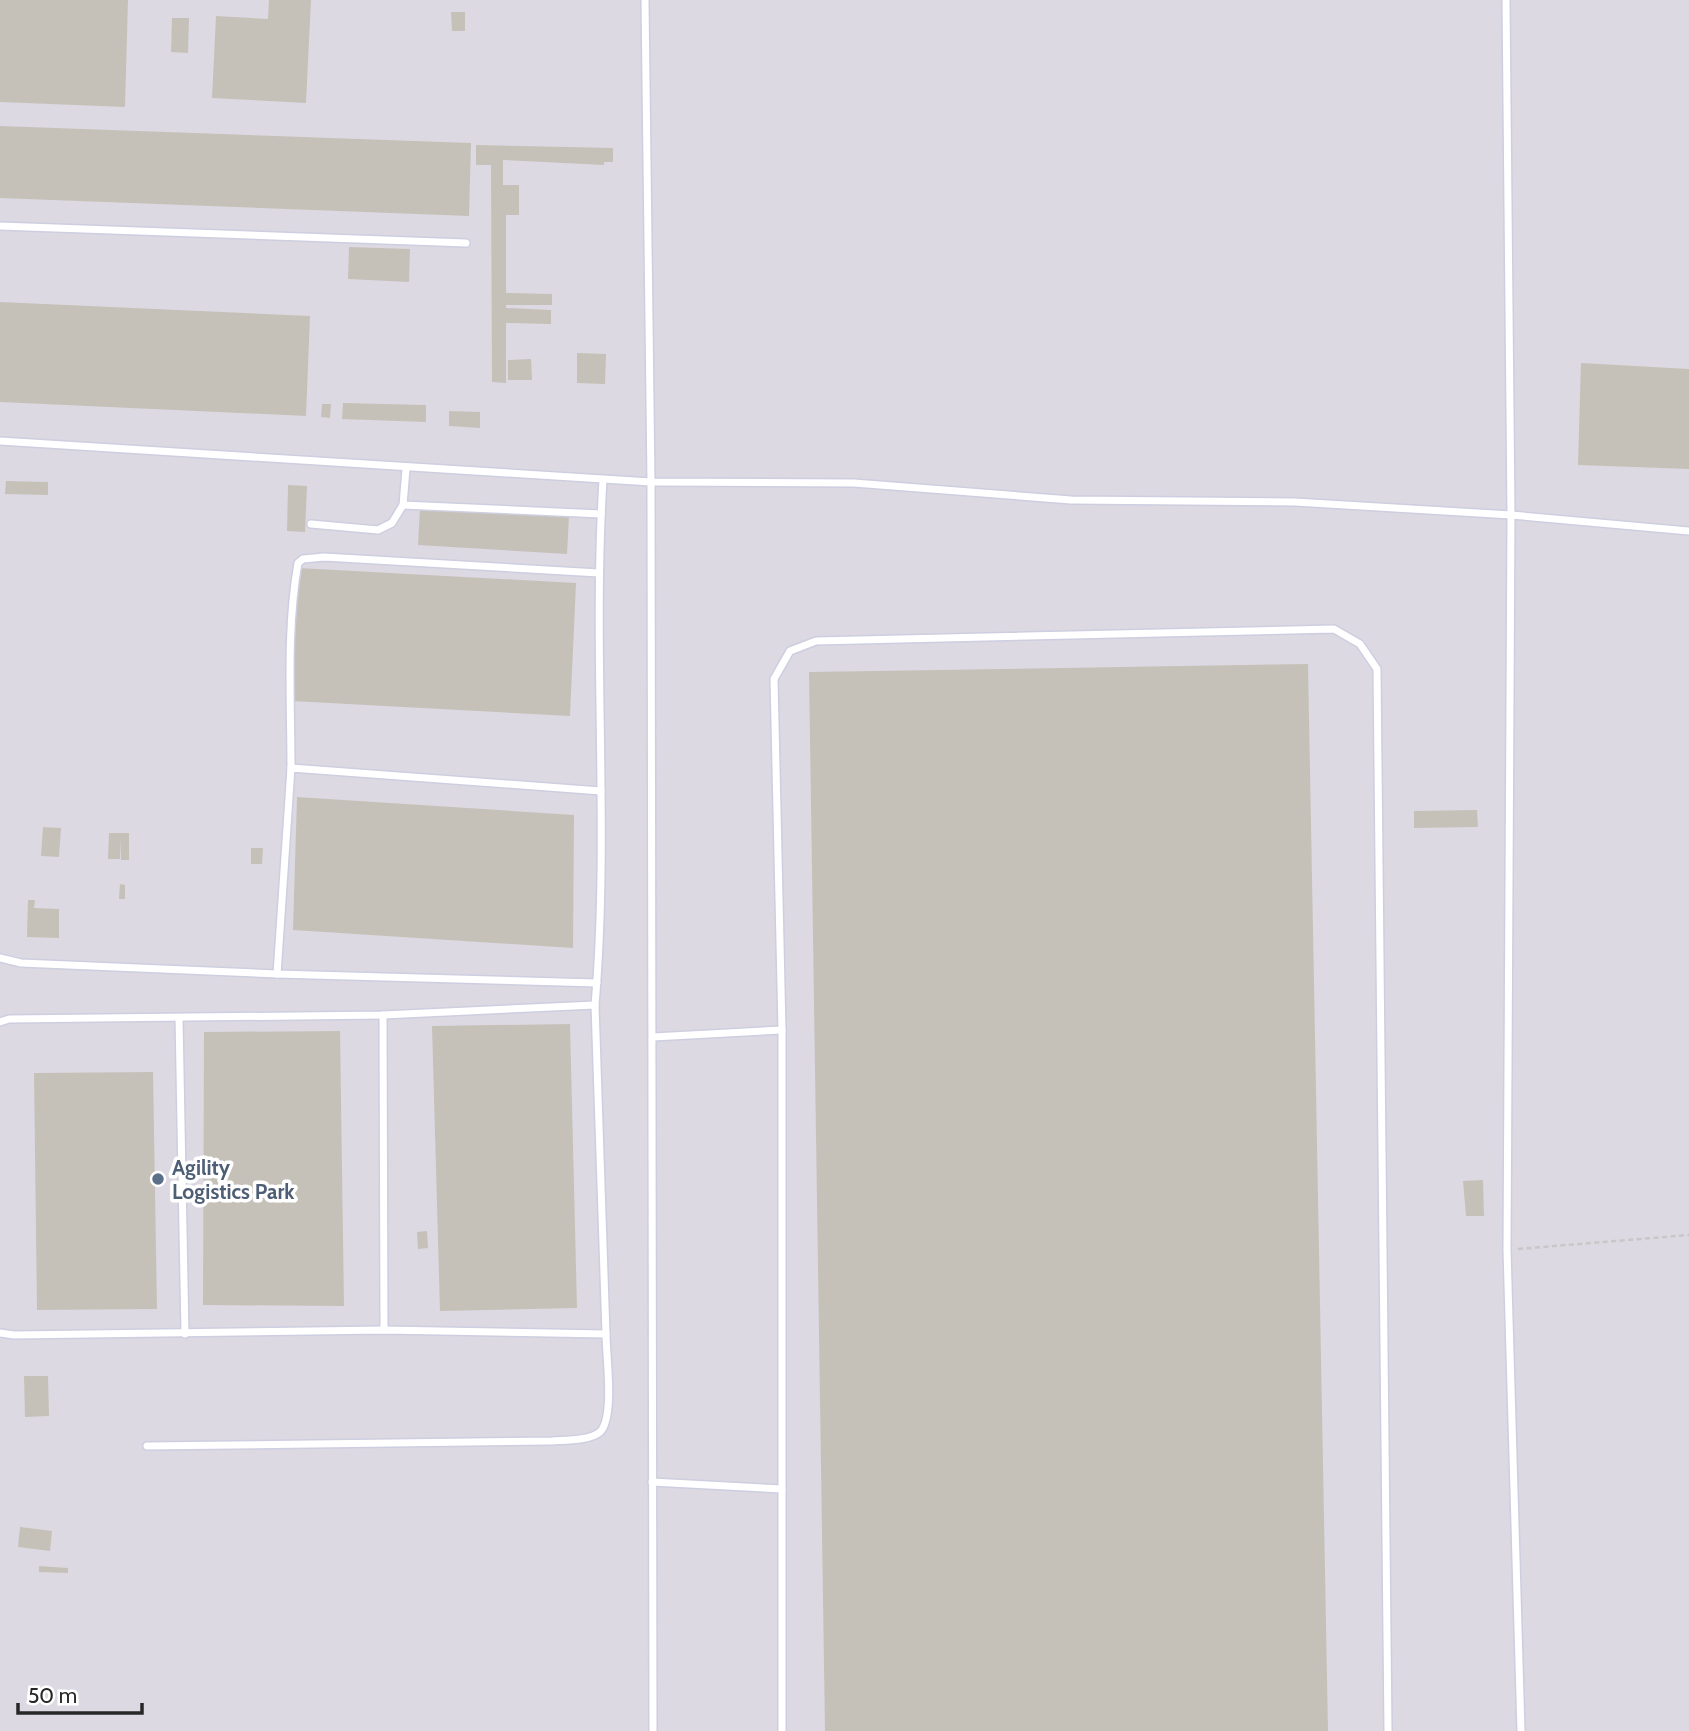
<svg xmlns="http://www.w3.org/2000/svg" width="1689" height="1731" font-family="Cabin,sans-serif">
<style>
.industrial{fill:#ddd9e2}
.building{fill:#c5c1b8}
.lines{fill:none;stroke-linecap:round;stroke-linejoin:round}
.lane-casing{stroke:#cdcee0;stroke-width:10}
.path{stroke:#c7c7c7;stroke-width:2.5;stroke-dasharray:5 3.5;stroke-linecap:butt}
.lane{stroke:#fff;stroke-width:7}
.service-dot{fill:#5c6f8a;stroke:#fff;stroke-width:2.5}
.labels{text-anchor:middle;dominant-baseline:central;stroke-width:7;stroke-linejoin:round;paint-order:stroke}
.service-label{font-size:21px;font-weight:bold;fill:#4e5e75;stroke:#fff;text-anchor:start}
</style>
<rect width="100%" height="100%" fill="#eae5d8"/>
<!-- industrial -->
<rect class="industrial" x="0" y="0" width="1689" height="1731"/>
<!-- building -->
<g class="building">
<polygon points="0,0 128,0 125,107 0,102"/>
<polygon points="269,0 311,0 306,103 212,98 216,16 268,19"/>
<polygon points="451,12 465,12 465,31 452,31"/>
<polygon points="172,18 189,18 188,53 171,52"/>
<polygon points="0,126 471,143 469,216 0,198"/>
<polygon points="476,145 613,148 613,162 604,162 604,165 503,160 503,185 519,185 519,215 506,215 506,293 552,294 552,305 506,305 506,308 551,310 551,324 506,323 506,383 492,382 491,165 476,165"/>
<polygon points="349,247 410,249 409,282 348,279"/>
<polygon points="0,302 310,316 306,416 0,402"/>
<polygon points="577,353 606,354 605,384 577,383"/>
<polygon points="531,359 532,380 508,380 508,360"/>
<polygon points="1581,363 1689,369 1689,469 1578,465"/>
<polygon points="343,403 426,405 426,422 342,419"/>
<polygon points="322,404 331,404 330,418 321,417"/>
<polygon points="449,411 480,412 480,428 449,426"/>
<polygon points="6,481 48,482 48,495 5,494"/>
<polygon points="288,485 307,486 305,532 287,531"/>
<polygon points="420,508 569,516 567,554 418,545"/>
<polygon points="298,568 576,583 570,716 292,701"/>
<polygon points="1308,664 1328,1731 825,1731 809,672"/>
<polygon points="297,797 574,815 573,948 293,930"/>
<polygon points="1477,810 1478,827 1414,828 1414,811"/>
<polygon points="43,827 61,828 59,857 41,856"/>
<polygon points="109,833 129,833 129,860 121,860 121,838 120,859 108,859"/>
<polygon points="251,848 263,848 262,864 251,864"/>
<polygon points="120,884 125,885 125,899 119,899"/>
<polygon points="28,900 35,900 34,908 59,909 59,938 27,937"/>
<polygon points="570,1024 577,1308 440,1311 432,1026"/>
<polygon points="340,1031 344,1306 203,1305 204,1032"/>
<polygon points="153,1072 157,1309 37,1310 34,1073"/>
<polygon points="1483,1180 1484,1216 1466,1216 1463,1181"/>
<polygon points="427,1231 428,1248 418,1249 417,1232"/>
<polygon points="24,1376 48,1376 49,1416 25,1417"/>
<polygon points="20,1527 52,1531 50,1551 18,1547"/>
<polygon points="39,1566 68,1568 68,1573 39,1572"/>
</g>
<g class="lines">
<!-- lane casing -->
<g class="lane-casing">
<g id="lane">
<polyline points="645,0 651,482 653,1731"/>
<polyline points="1506,0 1511,515 1507,1250 1521,1731"/>
<polyline points="0,226 466,243"/>
<polyline points="0,441 651,482 854,483 1071,500 1295,502 1511,515 1689,531"/>
<polyline points="406,469 403,505 601,514"/>
<polyline points="311,524 378,530 392,523 403,505"/>
<path d="M291,768C291,701 286,630 298,563L303,559L324,557L599,573"/>
<polyline points="0,958 21,963 277,974"/>
<polyline points="597,983 277,974 291,768 601,791"/>
<path d="M595,1005C610,831 592,655 603,480"/>
<polyline points="383,1015 384,1330"/>
<polyline points="179,1018 185,1334"/>
<polyline points="0,1022 9,1019 383,1015 595,1005 606,1334 384,1330 14,1335 0,1333"/>
<polyline points="782,1030 782,1731"/>
<polyline points="653,1037 782,1030 774,679 790,651 816,641 1334,629 1360,644 1377,669 1388,1731"/>
<path d="M147,1446L552,1441C565,1440 589,1441 600,1432C615,1417 606,1355 606,1334"/>
<polyline points="652,1482 782,1489"/>
</g>
</g>
<!-- path -->
<polyline class="path" points="1518,1249 1689,1235"/>
<!-- lane -->
<use href="#lane" class="lane"/>
</g>
<!-- markers -->
<circle class="service-dot" cx="158" cy="1179" r="7"/>
<g class="labels">
<!-- service labels -->
<g class="service-label">
<text x="172" y="1167">Agility<tspan x="172" dy="24">Logistics Park</tspan></text>
</g>
</g>
<!-- scale -->
<path d="M18 1703v10h124v-10" fill="none" stroke="#272727" stroke-width="3.5"/>
<text x="28" y="1703" font-size="21" fill="#272727" stroke="#ffffff" stroke-width="5" paint-order="stroke">50 m</text>
</svg>
